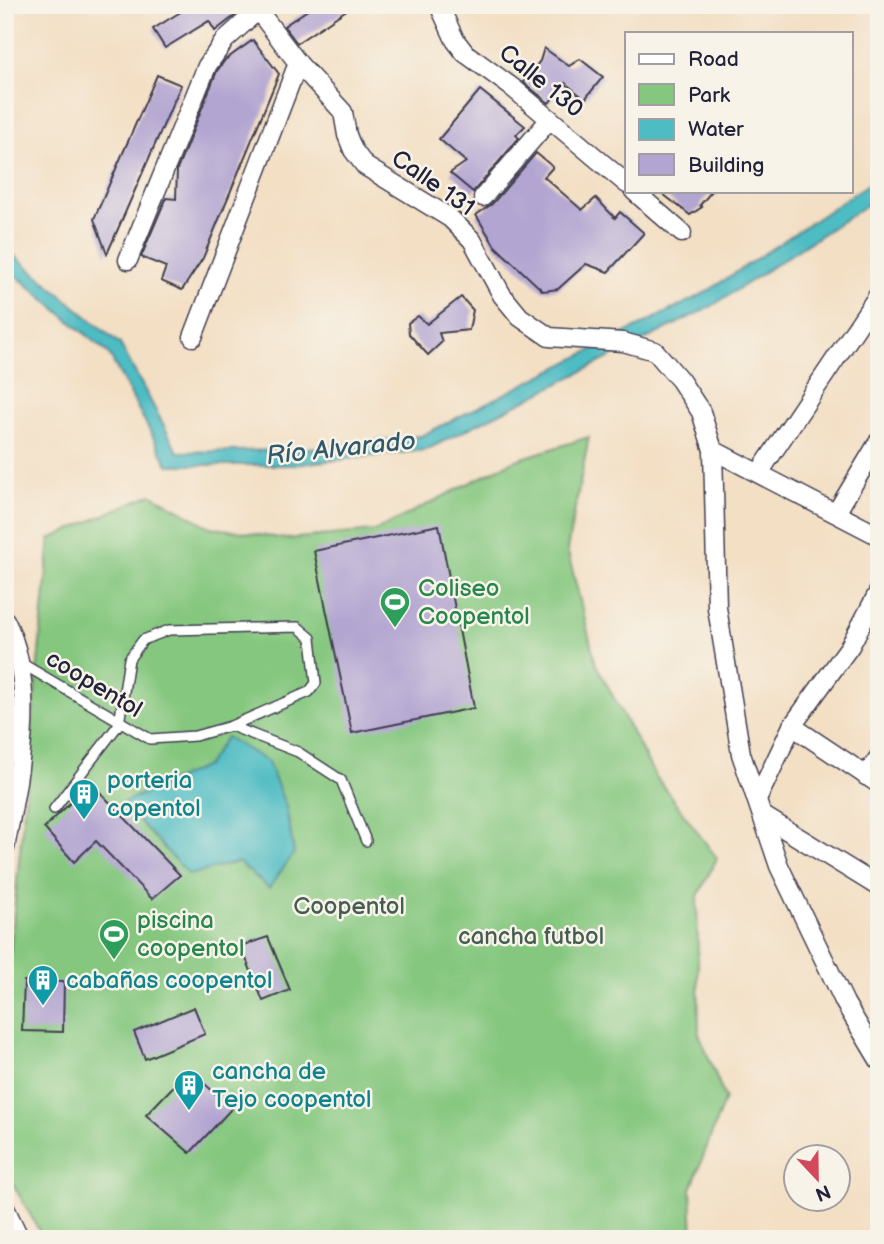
<svg xmlns="http://www.w3.org/2000/svg" width="884" height="1244" font-family="'Balsamiq Sans',sans-serif">
<style>
.green{fill:#85c77f;stroke:#54745d;stroke-width:2}
.water{fill:#4ebcc3;stroke:#386f7f;stroke-width:2}
.building{fill:#b2a5d1}
.lines{fill:none;stroke-linecap:round;stroke-linejoin:round}
.lane-casing{stroke:#413e50;stroke-width:12}
.street-casing{stroke:#413e50;stroke-width:21}
.lane{stroke:#fff;stroke-width:9}
.street{stroke:#fff;stroke-width:18}
.labels{text-anchor:middle;dominant-baseline:central;stroke-width:5;stroke-linejoin:round;paint-order:stroke}
.street-label{font-size:24px;fill:#22223b;stroke:#f7f3e8}
.leisure-label{font-size:24px;fill:#27864d;stroke:#f7f3e8;text-anchor:start}
.culture-label{font-size:24px;fill:#0d838f;stroke:#f7f3e8;text-anchor:start}
.park-label{font-size:24px;fill:#455c53;stroke:#f7f3e8}
.water-label{font-size:26px;font-style:italic;fill:#31586b;stroke:#f7f3e8}
</style>
<rect width="100%" height="100%" fill="#f7f3e8"/>
<filter id="ink" filterUnits="userSpaceOnUse"><feTurbulence type="fractalNoise" baseFrequency=".0143" numOctaves="2"/><feDisplacementMap in="SourceGraphic" scale="14" xChannelSelector="R" yChannelSelector="G"/><feConvolveMatrix kernelMatrix="1 2 1 2 8 2 1 2 1" color-interpolation-filters="sRGB"/></filter>
<filter id="wash" filterUnits="userSpaceOnUse"><feTurbulence type="fractalNoise" baseFrequency=".00686" numOctaves="4" result="noise"/><feDisplacementMap in="SourceGraphic" scale="28" xChannelSelector="R" yChannelSelector="G"/><feGaussianBlur stdDeviation="1.57" result="paint"/><feColorMatrix in="noise" values="0 0 0 0 0 0 0 0 0 0 0 0 0 0 0 0 0 1.4 0 .05"/><feComposite in="paint" operator="in"/></filter>
<g filter="url(#wash)">
<rect width="100%" height="100%" fill="#f3dfc4"/>
<!-- green -->
<polygon class="green" points="589,437 567,549 596,664 654,774 717,858 697,898 699,1034 725,1098 691,1189 693,1239 44,1239 5,1170 5,1006 50,539 151,494 210,527 286,539 375,531 513,461"/>
<!-- water -->
<g class="water">
<polygon points="879,177 879,197 712,306 426,450 291,465 168,465 109,354 5,266 5,248 120,344 178,452 291,450 421,436 705,293"/>
<polygon points="226,737 268,762 286,807 294,853 269,888 238,862 189,875 122,803 206,766"/>
</g>
<g id="blocks">
<!-- building -->
<g class="building">
<polygon points="192,5 235,5 232,7 237,14 215,31 209,21 165,48 153,29"/>
<polygon points="315,5 354,5 297,43 284,26"/>
<polygon points="253,40 279,74 203,258 182,290 161,281 166,267 141,257 166,198 176,199 177,170 217,71 225,60"/>
<polygon points="544,48 569,66 580,59 603,77 585,99 565,83 549,103 523,82 540,61"/>
<polygon points="157,75 181,85 107,254 94,219"/>
<polygon points="480,90 525,126 516,135 519,138 473,192 450,173 466,162 439,139"/>
<polygon points="536,153 553,167 544,177 582,210 596,198 615,218 620,212 644,233 608,272 586,264 558,289 543,291 495,246 476,215 492,204"/>
<polygon points="659,191 712,191 700,205 702,207 690,215"/>
<polygon points="461,297 473,310 469,330 439,333 442,342 428,355 409,334 408,323 418,316 427,324"/>
<polygon points="439,525 474,708 352,733 314,551"/>
<polygon points="91,783 180,875 152,899 96,841 74,862 44,828"/>
<polygon points="268,937 290,990 263,1001 241,946"/>
<polygon points="24,981 64,982 63,1032 22,1031"/>
<polygon points="194,1007 205,1034 145,1059 134,1032"/>
<polygon points="189,1070 232,1108 190,1153 146,1115"/>
</g>
</g>
</g>
<g filter="url(#ink)">
<use href="#blocks" fill-opacity="0" stroke="#413e50" stroke-width="2"/>
<g class="lines">
<!-- lane casing -->
<g class="lane-casing">
<g id="lane">
<polyline points="21,663 150,739 195,736 231,726 309,692 316,683 311,638 298,627 169,630 143,640 129,659 119,724 54,809"/>
<polyline points="231,726 298,752 341,780 366,841"/>
</g>
</g>
<!-- street casing -->
<g class="street-casing">
<g id="street">
<polyline points="254,5 298,63 343,112 347,135 353,150 365,166 450,218 472,240 502,295 520,317 549,337 623,342 655,351 680,380 701,412 713,450 717,608 741,754 779,866 845,1003 879,1060"/>
<polyline points="439,5 455,40 465,53 513,88 627,184"/>
<polyline points="634,191 682,233"/>
<polyline points="483,197 550,119"/>
<polyline points="128,260 207,66 225,40 257,11"/>
<polyline points="193,337 298,63"/>
<polyline points="713,450 879,536"/>
<polyline points="759,473 877,297"/>
<polyline points="836,513 879,441"/>
<path d="M5,620C39,686 18,778 5,848"/>
<polyline points="792,726 879,784"/>
<polyline points="866,776 879,757"/>
<polyline points="757,800 792,726 850,646 879,591"/>
<polyline points="762,815 879,887"/>
<polyline points="5,1208 20,1239"/>
</g>
</g>
<!-- lane -->
<use href="#lane" class="lane"/>
<!-- street -->
<use href="#street" class="street"/>
</g>
</g>
<!-- icons -->
<defs>
<g id="stadium-pin" transform="scale(1.575)"><path d="M0 17L-7.5 6A9.5 9.5 0 1 1 7.5 6Z" fill="#2e9e5b" stroke="#f7f3e8"/><path d="M0-5a6.5 5 0 1 0 0 10a6.5 5 0 1 0 0-10ZM-3.5-1.8h7v3.6h-7Z" fill="#fff"/></g>
<g id="building-pin" transform="scale(1.575)"><path d="M0 17L-7.5 6A9.5 9.5 0 1 1 7.5 6Z" fill="#0f9aa8" stroke="#f7f3e8"/><path d="M-4-6H4V6H1V3H-1V6H-4ZM-2.5-4.3h1.7v1.8h-1.7ZM.8-4.3h1.7v1.8H.8ZM-2.5-1h1.7V.8h-1.7ZM.8-1h1.7V.8H.8Z" fill="#fff"/></g>
</defs>
<g fill-rule="evenodd">
<use href="#stadium-pin" x="395" y="602"/>
<use href="#building-pin" x="84" y="794"/>
<use href="#stadium-pin" x="114" y="934"/>
<use href="#building-pin" x="43" y="980"/>
<use href="#building-pin" x="189" y="1085"/>
</g>
<g class="labels">
<!-- street labels -->
<g class="street-label">
<text transform="translate(541 81) rotate(39)">Calle 130</text>
<text transform="translate(433 183) rotate(35)">Calle 131</text>
<text transform="translate(94 684) rotate(31)">coopentol</text>
</g>
<!-- leisure labels -->
<g class="leisure-label">
<text x="418" y="588">Coliseo<tspan x="418" dy="28">Coopentol</tspan></text>
<text x="137" y="920">piscina<tspan x="137" dy="28">coopentol</tspan></text>
</g>
<!-- culture labels -->
<g class="culture-label">
<text x="107" y="780">porteria<tspan x="107" dy="28">copentol</tspan></text>
<text x="66" y="980">cabañas coopentol</text>
<text x="212" y="1071">cancha de<tspan x="212" dy="28">Tejo coopentol</tspan></text>
</g>
<!-- park labels -->
<g class="park-label">
<text x="349" y="906">Coopentol</text>
<text x="531" y="936">cancha futbol</text>
</g>
<!-- water labels -->
<g class="water-label">
<text transform="translate(341 449) rotate(-6)">Río Alvarado</text>
</g>
</g>
<!-- margin -->
<rect width="884" height="1244" fill="none" stroke="#f7f3e8" stroke-width="28"/>
<!-- legend -->
<rect x="625" y="32" width="228" height="161" fill="#f7f3e8" stroke="#a29fa3" stroke-width="2"/>
<rect x="639" y="54" width="35" height="10" fill="#ffffff" stroke="#a29fa3" stroke-width="2"/>
<text x="688" y="66" font-size="21" fill="#22223b">Road</text>
<rect x="639" y="84" width="35" height="21" fill="#85c77f" stroke="#a29fa3" stroke-width="2"/>
<text x="688" y="102" font-size="21" fill="#22223b">Park</text>
<rect x="639" y="119" width="35" height="21" fill="#4ebcc3" stroke="#a29fa3" stroke-width="2"/>
<text x="688" y="136" font-size="21" fill="#22223b">Water</text>
<rect x="639" y="154" width="35" height="21" fill="#b2a5d1" stroke="#a29fa3" stroke-width="2"/>
<text x="688" y="172" font-size="21" fill="#22223b">Building</text>
<!-- north arrow -->
<g transform="translate(817 1178) rotate(158)"><circle r="33" fill="#f7f3e8" stroke="#a29fa3" stroke-width="2"/>
<path d="M0-5L12 26L0 18L-12 26Z" fill="#d1495b"/>
<text y="-10" font-size="19" font-weight="bold" text-anchor="middle" fill="#22223b">N</text>
</g>
</svg>
